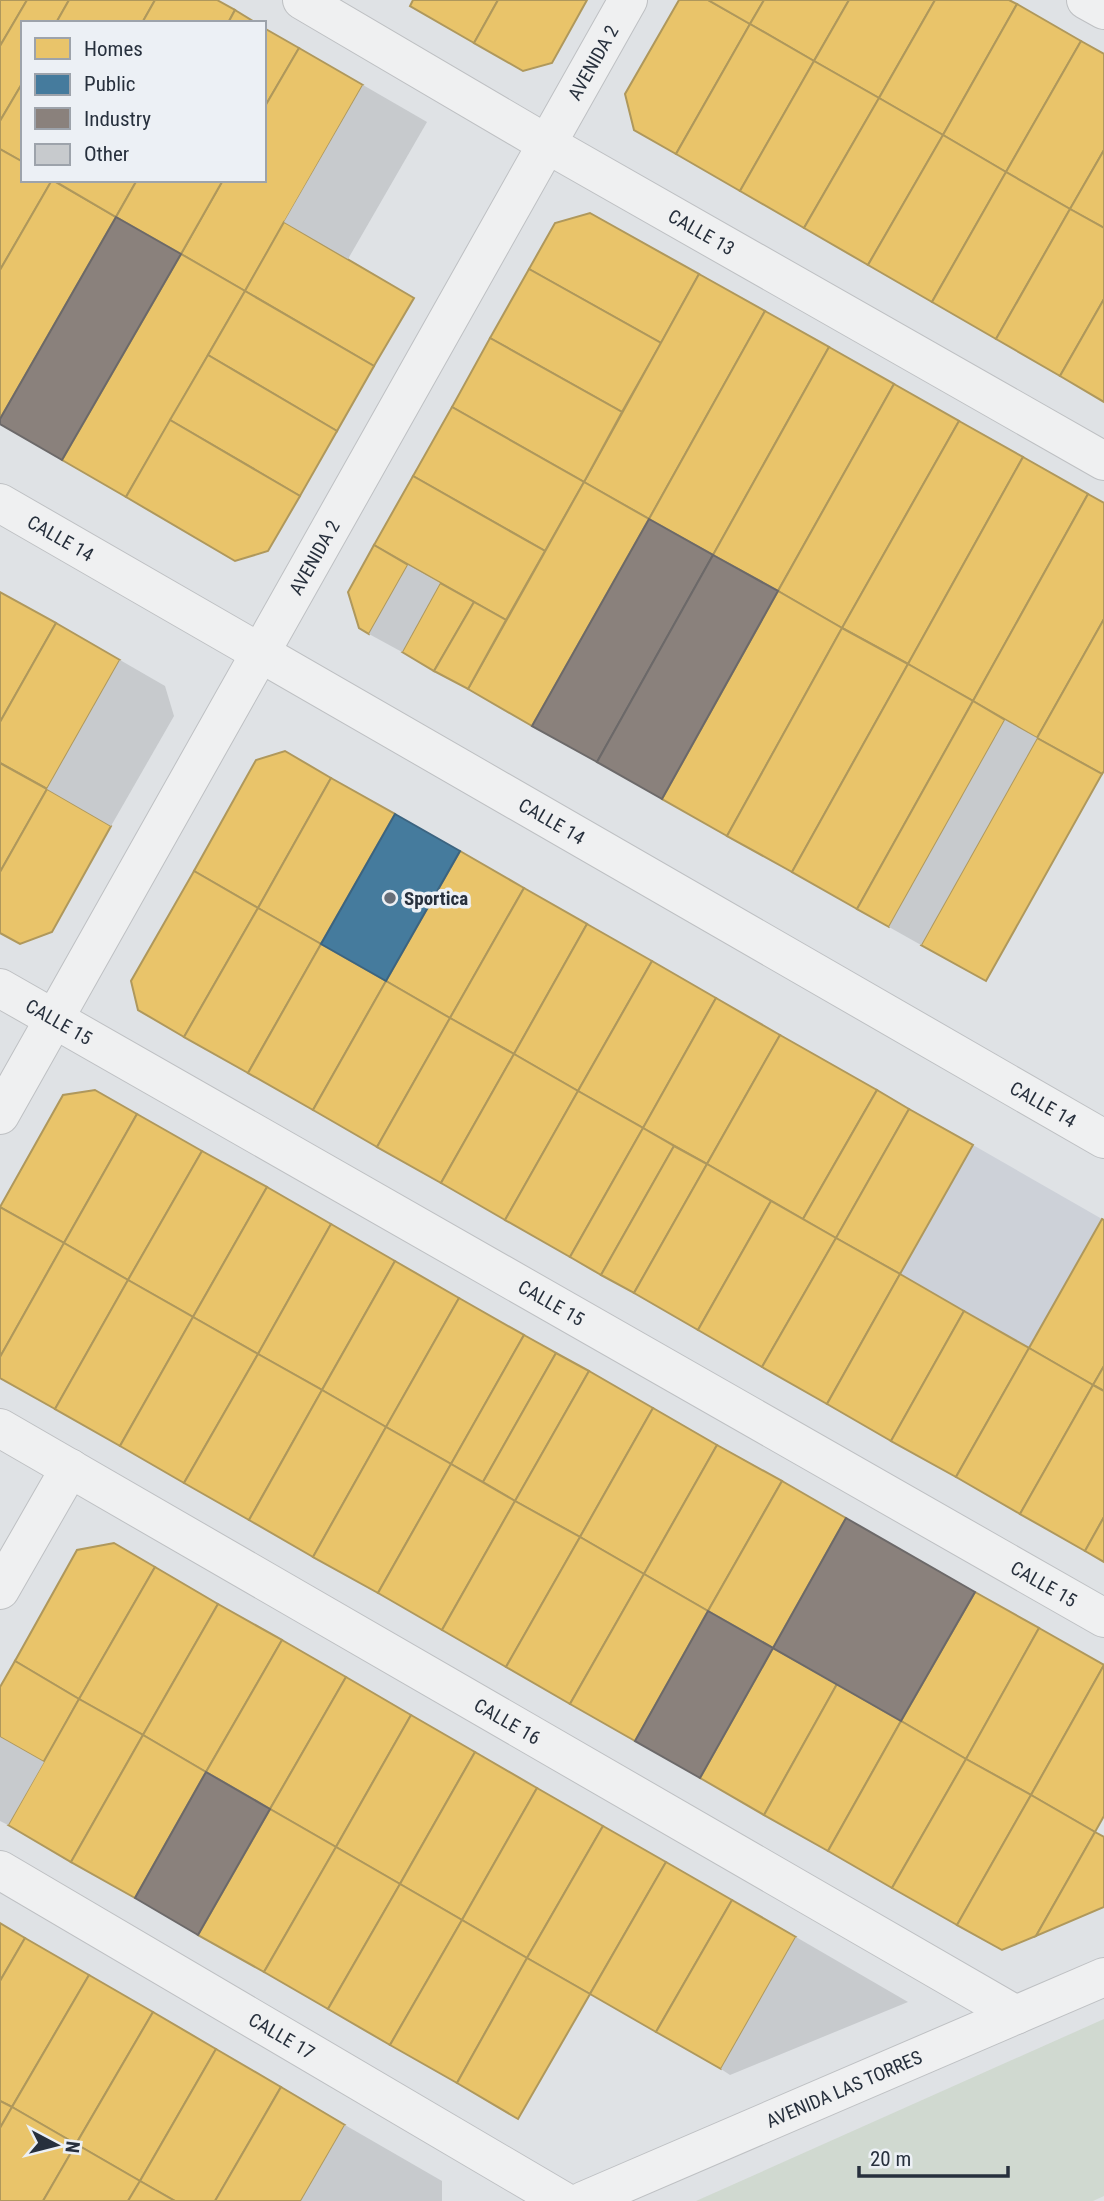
<svg xmlns="http://www.w3.org/2000/svg" width="1104" height="2201" font-family="'Roboto Condensed',sans-serif">
<style>
.built{fill:#cdd1d8}
.green{fill:#d0d9d0}
.homes{fill:#e9c46a;stroke:#af985c;stroke-width:2}
.public{fill:#457b9d;stroke:#3c6480;stroke-width:2}
.industry{fill:#8a817c;stroke:#6c6969;stroke-width:2}
.building{fill:#c7cacd}
.lines{fill:none;stroke-linecap:round;stroke-linejoin:round}
.minor-casing{stroke:#bec0c3;stroke-width:40}
.minor{stroke:#eff0f1;stroke-width:38}
.poi-dot{fill:#676e78;stroke:#ecf0f5;stroke-width:2.5}
.labels{text-anchor:middle;dominant-baseline:central;stroke-width:7;stroke-linejoin:round;paint-order:stroke}
.street-label{font-size:19px;fill:#27303d;stroke:#ecf0f5}
.poi-label{font-size:19px;font-weight:bold;fill:#27303d;stroke:#ecf0f5;text-anchor:start}
</style>
<rect width="100%" height="100%" fill="#dfe2e5"/>
<!-- built -->
<polygon class="built" points="973,1145 1102,1219 1029,1348 900,1274"/>
<!-- green -->
<polygon class="green" points="1104,2019 1104,2196 1093,2201 696,2201"/>
<!-- homes -->
<g class="homes">
<polygon points="0,0 27,0 0,46"/>
<polygon points="27,0 69,0 56,23 23,23 23,82 0,121 0,46"/>
<polygon points="69,0 155,0 142,23 56,23"/>
<polygon points="155,0 217,0 235,10 228,23 142,23"/>
<polygon points="413,0 498,0 474,43 410,6"/>
<polygon points="498,0 587,0 552,63 523,71 474,43"/>
<polygon points="679,0 708,0 750,24 676,154 634,130 625,94"/>
<polygon points="708,0 764,0 750,24"/>
<polygon points="764,0 849,0 814,61 750,24"/>
<polygon points="849,0 935,0 879,98 814,61"/>
<polygon points="935,0 1009,0 1017,4 943,135 879,98"/>
<polygon points="1017,4 1081,41 1006,172 943,135"/>
<polygon points="235,10 256,23 228,23"/>
<polygon points="750,24 814,61 740,191 676,154"/>
<polygon points="264,28 299,48 264,108"/>
<polygon points="1081,41 1104,54 1104,150 1070,209 1006,172"/>
<polygon points="299,48 363,85 245,291 181,254 223,180 264,180 264,108"/>
<polygon points="814,61 879,98 804,228 740,191"/>
<polygon points="23,82 23,162 0,149 0,121"/>
<polygon points="879,98 943,135 868,265 804,228"/>
<polygon points="943,135 1006,172 932,302 868,265"/>
<polygon points="0,149 23,162 23,180 52,180 0,270"/>
<polygon points="1104,150 1104,228 1070,209"/>
<polygon points="1006,172 1070,209 996,339 932,302"/>
<polygon points="52,180 116,217 0,419 0,270"/>
<polygon points="53,180 137,180 116,217"/>
<polygon points="137,180 223,180 181,254 116,217"/>
<polygon points="1070,209 1104,228 1104,299 1060,376 996,339"/>
<polygon points="590,213 699,274 661,343 529,269 555,223"/>
<polygon points="284,222 414,298 374,366 245,291"/>
<polygon points="181,254 245,291 126,497 62,460"/>
<polygon points="529,269 661,343 622,412 490,338"/>
<polygon points="699,274 765,311 649,519 584,482"/>
<polygon points="245,291 374,366 337,431 208,355"/>
<polygon points="1104,299 1104,402 1060,376"/>
<polygon points="765,311 829,347 713,555 649,519"/>
<polygon points="490,338 622,412 584,482 452,407"/>
<polygon points="829,347 894,384 778,591 713,555"/>
<polygon points="208,355 337,431 300,496 170,420"/>
<polygon points="894,384 959,421 842,628 778,591"/>
<polygon points="452,407 584,482 545,551 413,476"/>
<polygon points="170,420 300,496 268,551 235,561 126,497"/>
<polygon points="959,421 1023,457 908,664 842,628"/>
<polygon points="1023,457 1088,494 973,701 908,664"/>
<polygon points="413,476 545,551 506,620 374,545"/>
<polygon points="584,482 649,519 532,726 468,689"/>
<polygon points="1088,494 1104,503 1104,619 1037,738 973,701"/>
<polygon points="374,545 408,565 369,634 359,628 348,592"/>
<polygon points="440,583 474,602 434,671 402,652"/>
<polygon points="778,591 842,628 727,836 662,799"/>
<polygon points="0,592 56,623 0,722"/>
<polygon points="474,602 506,620 468,689 434,671"/>
<polygon points="1104,619 1104,771 1102,774 1037,738"/>
<polygon points="56,623 120,660 47,789 0,763 0,722"/>
<polygon points="842,628 908,664 792,872 727,836"/>
<polygon points="908,664 973,701 857,909 792,872"/>
<polygon points="973,701 1005,720 889,927 857,909"/>
<polygon points="1037,738 1102,774 986,981 921,945"/>
<polygon points="285,751 331,778 258,908 194,871 256,760"/>
<polygon points="0,763 47,789 0,872"/>
<polygon points="331,778 395,814 321,944 258,908"/>
<polygon points="47,789 111,826 52,932 20,944 0,933 0,872"/>
<polygon points="460,851 524,888 450,1018 386,981"/>
<polygon points="194,871 258,908 184,1037 138,1010 131,981"/>
<polygon points="524,888 587,924 514,1054 450,1018"/>
<polygon points="258,908 321,944 248,1073 184,1037"/>
<polygon points="587,924 652,961 578,1091 514,1054"/>
<polygon points="321,944 386,981 313,1110 248,1073"/>
<polygon points="652,961 716,998 643,1128 578,1091"/>
<polygon points="386,981 450,1018 377,1147 313,1110"/>
<polygon points="716,998 780,1035 707,1164 643,1128"/>
<polygon points="450,1018 514,1054 441,1183 377,1147"/>
<polygon points="780,1035 877,1090 803,1219 707,1164"/>
<polygon points="514,1054 578,1091 505,1220 441,1183"/>
<polygon points="95,1090 137,1114 64,1243 0,1207 63,1095"/>
<polygon points="877,1090 909,1109 836,1238 803,1219"/>
<polygon points="578,1091 643,1128 570,1257 505,1220"/>
<polygon points="909,1109 973,1145 900,1274 836,1238"/>
<polygon points="137,1114 202,1151 128,1280 64,1243"/>
<polygon points="643,1128 674,1146 601,1275 570,1257"/>
<polygon points="674,1146 707,1164 634,1293 601,1275"/>
<polygon points="202,1151 267,1187 193,1317 128,1280"/>
<polygon points="707,1164 771,1201 698,1330 634,1293"/>
<polygon points="267,1187 331,1224 258,1354 193,1317"/>
<polygon points="771,1201 836,1238 762,1367 698,1330"/>
<polygon points="0,1207 64,1243 0,1357"/>
<polygon points="1102,1219 1104,1220 1104,1366 1093,1385 1029,1348"/>
<polygon points="331,1224 395,1261 322,1390 258,1354"/>
<polygon points="836,1238 900,1274 827,1404 762,1367"/>
<polygon points="64,1243 128,1280 55,1409 0,1378 0,1357"/>
<polygon points="395,1261 459,1298 386,1427 322,1390"/>
<polygon points="900,1274 964,1311 891,1441 827,1404"/>
<polygon points="128,1280 193,1317 120,1446 55,1409"/>
<polygon points="459,1298 524,1335 451,1464 386,1427"/>
<polygon points="964,1311 1029,1348 956,1477 891,1441"/>
<polygon points="193,1317 258,1354 184,1483 120,1446"/>
<polygon points="524,1335 556,1353 483,1482 451,1464"/>
<polygon points="1029,1348 1093,1385 1020,1514 956,1477"/>
<polygon points="556,1353 589,1371 515,1501 483,1482"/>
<polygon points="258,1354 322,1390 249,1520 184,1483"/>
<polygon points="1104,1366 1104,1391 1093,1385"/>
<polygon points="589,1371 653,1408 580,1537 515,1501"/>
<polygon points="1093,1385 1104,1391 1104,1517 1085,1551 1020,1514"/>
<polygon points="322,1390 386,1427 313,1557 249,1520"/>
<polygon points="653,1408 717,1445 644,1574 580,1537"/>
<polygon points="386,1427 451,1464 378,1593 313,1557"/>
<polygon points="717,1445 782,1481 708,1611 644,1574"/>
<polygon points="451,1464 515,1501 442,1630 378,1593"/>
<polygon points="782,1481 846,1518 773,1648 708,1611"/>
<polygon points="515,1501 580,1537 506,1667 442,1630"/>
<polygon points="1104,1517 1104,1562 1085,1551"/>
<polygon points="580,1537 644,1574 570,1704 506,1667"/>
<polygon points="114,1543 155,1567 79,1699 15,1661 77,1550"/>
<polygon points="155,1567 218,1604 143,1735 79,1699"/>
<polygon points="644,1574 708,1611 635,1741 570,1704"/>
<polygon points="975,1592 1039,1628 966,1759 901,1721"/>
<polygon points="218,1604 282,1640 206,1772 143,1735"/>
<polygon points="1039,1628 1104,1665 1031,1795 966,1759"/>
<polygon points="282,1640 346,1677 270,1809 206,1772"/>
<polygon points="773,1648 837,1684 764,1815 700,1778"/>
<polygon points="15,1661 79,1699 44,1762 0,1737 0,1687"/>
<polygon points="1104,1665 1104,1816 1095,1832 1031,1795"/>
<polygon points="346,1677 411,1715 336,1847 270,1809"/>
<polygon points="837,1684 901,1721 828,1851 764,1815"/>
<polygon points="79,1699 143,1735 71,1862 8,1825"/>
<polygon points="411,1715 475,1752 400,1884 336,1847"/>
<polygon points="901,1721 966,1759 892,1888 828,1851"/>
<polygon points="143,1735 206,1772 135,1898 71,1862"/>
<polygon points="475,1752 537,1788 462,1920 400,1884"/>
<polygon points="966,1759 1031,1795 957,1925 892,1888"/>
<polygon points="537,1788 603,1826 527,1958 462,1920"/>
<polygon points="1031,1795 1095,1832 1036,1936 1002,1950 957,1925"/>
<polygon points="270,1809 336,1847 264,1972 198,1935"/>
<polygon points="603,1826 666,1862 590,1994 527,1958"/>
<polygon points="1095,1832 1104,1837 1104,1907 1036,1936"/>
<polygon points="336,1847 400,1884 328,2009 264,1972"/>
<polygon points="666,1862 732,1900 656,2032 590,1994"/>
<polygon points="400,1884 462,1920 390,2045 328,2009"/>
<polygon points="732,1900 796,1937 721,2069 656,2032"/>
<polygon points="462,1920 527,1958 457,2083 390,2045"/>
<polygon points="0,1923 25,1938 0,1981"/>
<polygon points="25,1938 89,1975 12,2107 0,2101 0,1981"/>
<polygon points="527,1958 590,1994 518,2119 457,2083"/>
<polygon points="89,1975 153,2012 76,2144 12,2107"/>
<polygon points="153,2012 216,2049 140,2181 76,2144"/>
<polygon points="216,2049 281,2087 215,2201 175,2201 140,2181"/>
<polygon points="281,2087 345,2125 301,2201 215,2201"/>
<polygon points="0,2101 12,2107 0,2128"/>
<polygon points="12,2107 76,2144 43,2201 0,2201 0,2128"/>
<polygon points="76,2144 140,2181 128,2201 43,2201"/>
<polygon points="140,2181 175,2201 128,2201"/>
</g>
<!-- public -->
<polygon class="public" points="395,814 460,851 386,981 321,944"/>
<!-- industry -->
<g class="industry">
<polygon points="116,217 181,254 62,460 0,424 0,419"/>
<polygon points="649,519 713,555 597,762 532,726"/>
<polygon points="713,555 778,591 662,799 597,762"/>
<polygon points="846,1518 975,1592 901,1721 773,1648"/>
<polygon points="708,1611 773,1648 700,1778 635,1741"/>
<polygon points="206,1772 270,1809 198,1935 135,1898"/>
</g>
<!-- building -->
<g class="building">
<polygon points="363,85 427,122 348,259 284,222"/>
<polygon points="408,565 440,583 402,652 369,634"/>
<polygon points="120,660 165,686 174,716 111,826 47,789"/>
<polygon points="1005,720 1037,738 921,945 889,927"/>
<polygon points="0,1737 44,1762 8,1825 0,1821"/>
<polygon points="796,1937 908,2002 730,2075 721,2069"/>
<polygon points="345,2125 442,2181 442,2201 301,2201"/>
</g>
<g class="lines">
<!-- minor casing -->
<g class="minor-casing">
<g id="minor">
<path id="s1" d="M302,0L547,144L1104,461"/>
<polyline points="1086,0 1104,10"/>
<path id="s2" d="M0,503L1104,1139"/>
<path id="s3" d="M0,988L1104,1618"/>
<path id="s4" d="M0,1115L628,0"/>
<path id="s5" d="M0,1428L1016,2015"/>
<polyline points="0,1590 70,1468"/>
<path id="s6" d="M0,1870L563,2201"/>
<path id="s7" d="M583,2201L1104,1977"/>
</g>
</g>
<!-- minor -->
<use href="#minor" class="minor"/>
</g>
<!-- markers -->
<circle class="poi-dot" cx="390" cy="898" r="7"/>
<g class="labels">
<!-- street labels -->
<g class="street-label">
<text stroke="none"><textPath href="#s4" startOffset="1208">AVENIDA 2</textPath></text>
<text stroke="none"><textPath href="#s1" startOffset="462">CALLE 13</textPath></text>
<text stroke="none"><textPath href="#s2" startOffset="70">CALLE 14</textPath></text>
<text stroke="none"><textPath href="#s4" startOffset="640">AVENIDA 2</textPath></text>
<text stroke="none"><textPath href="#s2" startOffset="637">CALLE 14</textPath></text>
<text stroke="none"><textPath href="#s3" startOffset="68">CALLE 15</textPath></text>
<text stroke="none"><textPath href="#s2" startOffset="1204">CALLE 14</textPath></text>
<text stroke="none"><textPath href="#s3" startOffset="635">CALLE 15</textPath></text>
<text stroke="none"><textPath href="#s3" startOffset="1202">CALLE 15</textPath></text>
<text stroke="none"><textPath href="#s5" startOffset="586">CALLE 16</textPath></text>
<text stroke="none"><textPath href="#s6" startOffset="327">CALLE 17</textPath></text>
<text stroke="none"><textPath href="#s7" startOffset="284">AVENIDA LAS TORRES</textPath></text>
</g>
<!-- poi labels -->
<g class="poi-label">
<text x="404" y="898">Sportica</text>
</g>
</g>
<!-- legend -->
<rect x="21" y="21" width="245" height="161" fill="#ecf0f5" stroke="#9da3ab" stroke-width="2"/>
<rect x="35" y="38" width="35" height="21" fill="#e9c46a" stroke="#9da3ab" stroke-width="2"/>
<text x="84" y="56" font-size="21" fill="#27303d">Homes</text>
<rect x="35" y="74" width="35" height="21" fill="#457b9d" stroke="#9da3ab" stroke-width="2"/>
<text x="84" y="91" font-size="21" fill="#27303d">Public</text>
<rect x="35" y="108" width="35" height="21" fill="#8a817c" stroke="#9da3ab" stroke-width="2"/>
<text x="84" y="126" font-size="21" fill="#27303d">Industry</text>
<rect x="35" y="144" width="35" height="21" fill="#c7cacd" stroke="#9da3ab" stroke-width="2"/>
<text x="84" y="161" font-size="21" fill="#27303d">Other</text>
<!-- north arrow -->
<g transform="translate(56 2145) rotate(97)" stroke="#ecf0f5" stroke-width="5" paint-order="stroke">
<path d="M0-5L12 26L0 18L-12 26Z" fill="#27303d"/>
<text y="-10" font-size="19" font-weight="bold" text-anchor="middle" fill="#27303d">N</text>
</g>
<!-- scale -->
<path d="M859 2166v10h149v-10" fill="none" stroke="#27303d" stroke-width="3.5"/>
<text x="870" y="2166" font-size="21" fill="#27303d" stroke="#ecf0f5" stroke-width="5" paint-order="stroke">20 m</text>
</svg>
